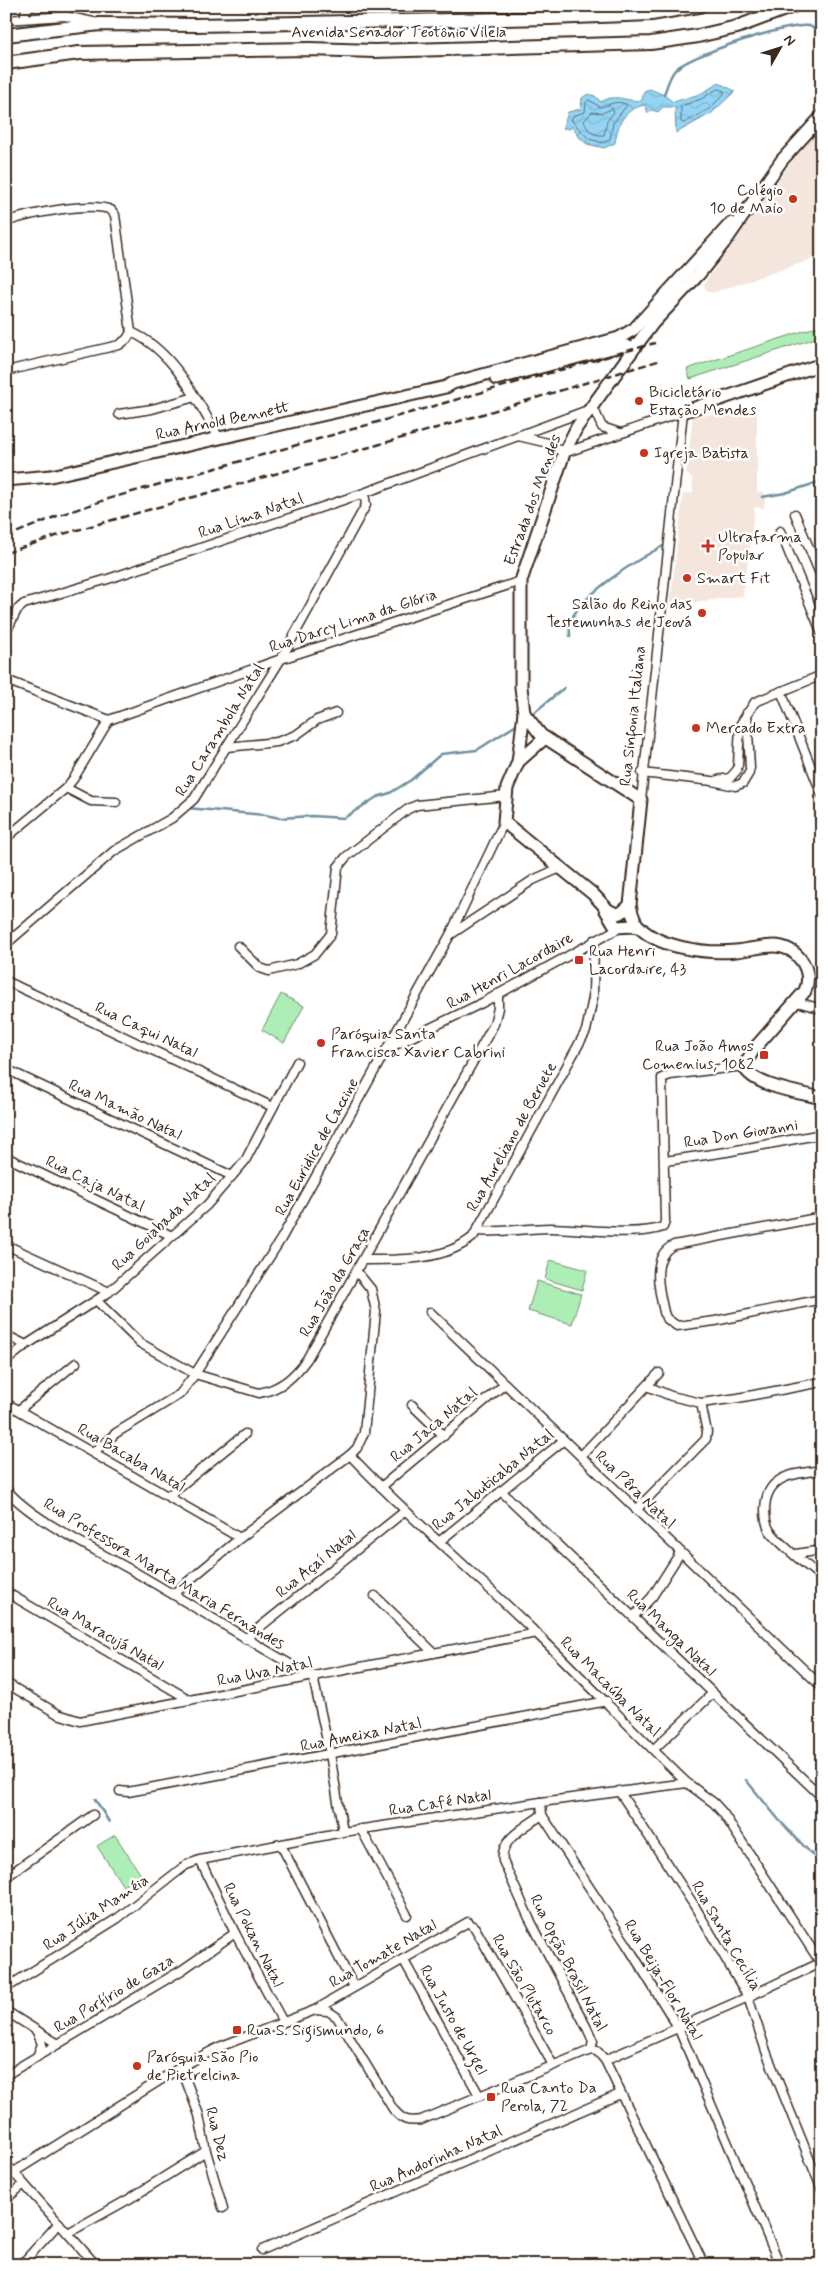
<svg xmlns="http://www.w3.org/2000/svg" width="828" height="2271" font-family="Mynerve,sans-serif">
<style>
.built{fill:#f4e6dc}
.grass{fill:#adeeb7;stroke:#748c6a}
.water{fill:url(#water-waves);stroke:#70909e}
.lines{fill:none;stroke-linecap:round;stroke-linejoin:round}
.shore{stroke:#5e6e74;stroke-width:1}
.stream{stroke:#70909e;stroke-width:2.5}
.street-casing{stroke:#3b2a1e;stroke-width:11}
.secondary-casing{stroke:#3b2a1e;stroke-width:15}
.primary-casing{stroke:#3b2a1e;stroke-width:16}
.street{stroke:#fff;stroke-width:8}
.secondary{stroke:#fff;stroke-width:11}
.primary{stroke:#fff;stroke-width:12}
.rail{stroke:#3b2a1e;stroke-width:2.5;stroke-dasharray:8 4;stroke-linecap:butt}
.poi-dot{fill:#c8321e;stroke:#fff;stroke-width:2}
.labels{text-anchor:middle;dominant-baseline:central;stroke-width:5;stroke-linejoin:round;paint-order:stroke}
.street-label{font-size:16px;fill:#3b2a1e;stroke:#fff}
.poi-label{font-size:16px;fill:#3b2a1e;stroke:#fff;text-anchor:start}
</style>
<defs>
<pattern id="water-waves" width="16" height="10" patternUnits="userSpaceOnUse" patternTransform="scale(1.25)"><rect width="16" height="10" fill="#93d4f4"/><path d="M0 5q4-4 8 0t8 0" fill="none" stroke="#80b6d1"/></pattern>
</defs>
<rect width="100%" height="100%" fill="#fff"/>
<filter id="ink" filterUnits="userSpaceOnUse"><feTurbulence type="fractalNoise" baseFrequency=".02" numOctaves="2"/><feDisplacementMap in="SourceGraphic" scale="10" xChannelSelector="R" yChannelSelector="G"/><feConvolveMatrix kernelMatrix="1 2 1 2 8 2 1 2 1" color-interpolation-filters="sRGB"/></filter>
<g filter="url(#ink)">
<!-- built -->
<g class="built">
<polygon points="821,125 822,256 712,293 707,291 704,285 708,278 805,143"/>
<polygon points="757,408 757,492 763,492 766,495 764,508 755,507 743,596 670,605 683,494 693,493 692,478 686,473 693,417"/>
</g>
<!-- grass -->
<g class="grass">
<polygon points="822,325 822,336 690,379 687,369"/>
<polygon points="281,994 304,1006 284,1043 262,1030"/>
<polygon points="550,1260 587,1270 582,1290 545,1279"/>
<polygon points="537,1281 581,1294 572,1324 528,1311"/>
<polygon points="115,1835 141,1875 123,1886 97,1846"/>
</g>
<!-- water -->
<path class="water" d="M719,83L735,91L712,113L676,133L675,107H663L658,112L652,110L648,113L645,105C624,109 618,123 615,143L604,148L587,144L579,137L572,126L570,129L563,128L568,112L581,109L582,98L588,94L595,96L601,102C617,92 626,103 642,100L644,91L650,89L664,95L673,102L700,94Z"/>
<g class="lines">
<!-- shore -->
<g class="shore">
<polygon points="718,89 724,91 724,94 709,109 684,123 681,122 681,106 701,99"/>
<path d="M589,100L600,107C609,105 618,99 627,105L613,123L610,139L604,143L589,139L571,120L573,116L585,112L586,103Z"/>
<path d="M612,109L614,112L607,121L604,135C593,136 588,131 584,121L592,112L602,113Z"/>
</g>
<!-- stream -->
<g class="stream">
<path d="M664,95C667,86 669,77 675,70C687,56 790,22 809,26C813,27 818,32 822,35"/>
<polyline points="762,497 785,493 822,481"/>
<path d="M570,636C570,632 569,627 570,624C575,598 640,558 663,546"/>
<polyline points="531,715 564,688"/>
<polyline points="187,808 265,815 280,818 312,816 344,818 377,797 390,793 411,780 441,754 477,750 518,724"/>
<polyline points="746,1780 779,1820 822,1865"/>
<polyline points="95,1799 109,1822"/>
</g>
<!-- street casing -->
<g class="street-casing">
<g id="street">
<polyline points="25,18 25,12 30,6"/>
<polyline points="6,20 65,16 93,22"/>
<path d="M6,222C27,214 92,201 111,210L115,215L131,332L127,339L119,345L6,371"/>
<path d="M131,332C173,350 197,400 219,438"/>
<polyline points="592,405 602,427 620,433"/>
<polyline points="119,414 152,409 195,397"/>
<polyline points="518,436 548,443 564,453 683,412 641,800"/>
<polyline points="795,514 822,579"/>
<polyline points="780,531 822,634"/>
<polyline points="6,632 17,610 24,604 108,579 364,493 588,410"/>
<polyline points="6,680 109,720"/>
<polyline points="781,691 822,795"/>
<polyline points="747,713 750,768"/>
<polyline points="109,720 281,659 521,581"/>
<polyline points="227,747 277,742 296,735 317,720 336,713"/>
<polyline points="738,765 740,725 755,702 822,675"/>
<polyline points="642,773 712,781 735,786 743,783 749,773"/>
<polyline points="718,780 730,778 737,770"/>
<polyline points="66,788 91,801 116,802"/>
<polyline points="6,838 66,788 74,778 109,720"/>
<polyline points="451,933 504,822"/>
<polyline points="6,944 114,851 172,818 194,799 281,659 366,505 364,493"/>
<polyline points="238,946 260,968 269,971 297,964 315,954 331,934 338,867 346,857 408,809 417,805 506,796"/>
<polyline points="6,981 273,1107"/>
<polyline points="797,1002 822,1009"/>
<polyline points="387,1049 482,1003 619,928"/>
<polyline points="6,1069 232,1176"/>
<polyline points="6,1157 172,1236"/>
<polyline points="665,1161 726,1152 822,1134"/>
<path d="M822,1217L674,1245C650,1256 659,1291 664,1312L666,1318L677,1326L715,1321L822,1299"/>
<path d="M477,1231C502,1233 526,1228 550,1228C581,1228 636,1237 663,1227L665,1222L662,1078L670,1075L744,1066"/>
<polyline points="6,1245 109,1292"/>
<path d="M364,1260C400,1260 444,1261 473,1237L586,1031L593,998L594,940"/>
<path d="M97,1301L140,1343L195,1374L259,1393C281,1389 294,1377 307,1359L494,1024L498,1008V994"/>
<polyline points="430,1312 822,1687"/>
<polyline points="6,1335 26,1345"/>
<polyline points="6,1361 26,1345 109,1292 207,1205 245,1161 297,1062"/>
<polyline points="647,1386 671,1396 701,1403 738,1398 822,1382"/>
<polyline points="6,1403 240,1538"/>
<polyline points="412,1405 444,1436"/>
<polyline points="19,1410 76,1363"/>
<polyline points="94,1452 116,1433 180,1394 195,1374 281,1239 450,935 533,880 560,868"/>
<path d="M350,1455C409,1518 475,1573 536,1633C587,1682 636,1734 687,1783L714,1803L723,1813L822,1965"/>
<polyline points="581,1456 659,1373"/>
<path d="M822,1470C795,1474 766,1474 765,1509C765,1516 766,1525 770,1531C784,1549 805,1563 822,1578"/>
<polyline points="381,1487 505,1384"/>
<path d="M6,1489C30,1519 98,1551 133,1571C194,1606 252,1643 313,1677L330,1754L343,1832"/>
<polyline points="501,1491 822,1797"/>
<polyline points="168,1496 245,1434"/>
<polyline points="636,1510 706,1439 707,1432 701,1403"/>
<polyline points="440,1541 564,1440"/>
<polyline points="796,1554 822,1550"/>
<polyline points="6,1592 190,1700"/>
<polyline points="173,1594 240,1538 350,1455 357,1448 364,1433 376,1311 371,1289 357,1272"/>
<polyline points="375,1596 434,1653"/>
<polyline points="634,1616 652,1597 680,1553"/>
<polyline points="245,1639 405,1511"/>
<polyline points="6,1683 58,1714 80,1721 537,1633"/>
<polyline points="654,1749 713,1693"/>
<polyline points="120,1791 128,1792 607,1701"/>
<polyline points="619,1791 694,1905 748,1997 767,2054 822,2190"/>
<polyline points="541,1802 542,1815 627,1945 678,2027 780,2265"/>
<path d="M542,1815C526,1826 499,1840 503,1861L529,1918L588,2030L593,2041L591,2050L597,2051L605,2060L704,2265"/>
<polyline points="361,1829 407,1915"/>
<polyline points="281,1845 354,1987"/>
<polyline points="200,1860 235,1933 283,2022"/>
<polyline points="6,1877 93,1815"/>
<polyline points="403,1959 479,2095"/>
<polyline points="6,1988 118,1918 186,1865 200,1860 343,1832 541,1802 687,1783"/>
<polyline points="315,2010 468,1922 475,1928 553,2065"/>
<polyline points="6,2011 58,2044"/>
<polyline points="37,2057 42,2044 37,2032"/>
<polyline points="605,2060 748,1997 822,1962"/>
<polyline points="181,2067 199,2115 206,2151 223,2208"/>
<polyline points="6,2075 182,1970 235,1933"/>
<polyline points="6,2164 96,2265"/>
<path d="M14,2172L181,2067L219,2047L315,2010L328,2011L337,2017L393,2109C402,2120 407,2122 421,2120L591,2050"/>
<polyline points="6,2199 24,2184"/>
<polyline points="68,2233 129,2199 206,2151"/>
<polyline points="262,2250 620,2094"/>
<polyline points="21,2265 59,2223"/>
</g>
</g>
<!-- secondary casing -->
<g class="secondary-casing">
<g id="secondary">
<polyline points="496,379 620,346 627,346 632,351"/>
<polyline points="683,412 822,364"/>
<polyline points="6,480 51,476 446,387 453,383 619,338 634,329 731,223"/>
<path d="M524,713L541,735L641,800L630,905C631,911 633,917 636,923C654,948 708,954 736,951C748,950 761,946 774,946C797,946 814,970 805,991L754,1049L744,1066C751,1086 802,1093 822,1098"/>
<polyline points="518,762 545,738"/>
<polyline points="630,905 621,913 616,914 608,910 593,894 504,822 507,788 518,762 524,713 521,687 521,581 564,453 577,427 638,343 653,323 699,274 727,239 782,160 822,116"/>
<polyline points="605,909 616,927 633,926 641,928"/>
</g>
</g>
<!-- primary casing -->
<g class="primary-casing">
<g id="primary">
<polyline points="6,35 100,24 196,25 550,18 651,14 699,6"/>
<polyline points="6,63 79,53 310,49 374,51 651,43 698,36 737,27 793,6"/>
</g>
</g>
<!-- street -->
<use href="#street" class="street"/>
<!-- secondary -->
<use href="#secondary" class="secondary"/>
<!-- primary -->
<use href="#primary" class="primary"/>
<!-- rail -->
<g class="rail">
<polyline points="6,537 57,516 111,498 655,343"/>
<polyline points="6,553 56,536 430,430 661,360"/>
</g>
</g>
</g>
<!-- markers -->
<g class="poi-dot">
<circle cx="793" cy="199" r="5"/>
<circle cx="639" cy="401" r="5"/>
<circle cx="644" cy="453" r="5"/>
<path d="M705.5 538.5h5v5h5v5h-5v5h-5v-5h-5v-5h5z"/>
<circle cx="687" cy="578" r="5"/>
<circle cx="702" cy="613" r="5"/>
<circle cx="696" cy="728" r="5"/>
<rect x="574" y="955" width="10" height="10" rx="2.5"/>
<circle cx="321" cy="1043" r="5"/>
<rect x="759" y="1050" width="10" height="10" rx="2.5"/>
<rect x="232" y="2025" width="10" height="10" rx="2.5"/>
<circle cx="137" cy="2066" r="5"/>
<rect x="486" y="2092" width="10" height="10" rx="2.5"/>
</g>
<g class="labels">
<!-- street labels -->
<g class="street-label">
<text x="399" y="32">Avenida Senador Teotônio Vilela</text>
<text transform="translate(223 421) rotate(-12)">Rua Arnold Bennett</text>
<text transform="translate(533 500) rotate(-70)">Estrada dos Mendes</text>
<text transform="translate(251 516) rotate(-19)">Rua Lima Natal</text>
<text transform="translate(353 621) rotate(-18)">Rua Darcy Lima da Glória</text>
<text transform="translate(633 716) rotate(-84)">Rua Sinfonia Italiana</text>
<text transform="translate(220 730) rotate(-58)">Rua Carambola Natal</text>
<text transform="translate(510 971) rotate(-29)">Rua Henri Lacordaire</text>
<text transform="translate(146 1030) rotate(25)">Rua Caqui Natal</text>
<text transform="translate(125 1110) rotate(25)">Rua Mamão Natal</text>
<text transform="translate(741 1134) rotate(-9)">Rua Don Giovanni</text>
<text transform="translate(512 1137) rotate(-61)">Rua Aureliano de Beruete</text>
<text transform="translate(317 1147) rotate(-61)">Rua Euridice de Caccine</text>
<text transform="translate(95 1184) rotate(26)">Rua Caja Natal</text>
<text transform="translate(164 1222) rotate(-43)">Rua Goiabada Natal</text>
<text transform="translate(335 1282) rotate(-60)">Rua João da Graça</text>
<text transform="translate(434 1425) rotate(-40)">Rua Jaca Natal</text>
<text transform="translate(131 1458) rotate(30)">Rua Bacaba Natal</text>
<text transform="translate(493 1480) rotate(-39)">Rua Jabuticaba Natal</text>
<text transform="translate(635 1490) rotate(44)">Rua Pêra Natal</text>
<text transform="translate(316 1564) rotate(-39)">Rua Açaí Natal</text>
<text transform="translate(164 1574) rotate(31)">Rua Professora Marta Maria Fernandes</text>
<text transform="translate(671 1633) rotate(44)">Rua Manga Natal</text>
<text transform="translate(105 1634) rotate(30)">Rua Maracujá Natal</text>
<text transform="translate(265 1672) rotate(-11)">Rua Uva Natal</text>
<text transform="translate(610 1687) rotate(45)">Rua Macaúba Natal</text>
<text transform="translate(361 1735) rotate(-11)">Rua Ameixa Natal</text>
<text transform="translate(440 1803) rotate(-9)">Rua Café Natal</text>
<text transform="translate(96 1913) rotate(-34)">Rua Júlia Maméia</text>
<text transform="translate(253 1935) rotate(63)">Rua Pokan Natal</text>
<text transform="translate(726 1936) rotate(60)">Rua Santa Cecília</text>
<text transform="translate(383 1954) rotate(-30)">Rua Tomate Natal</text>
<text transform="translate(568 1963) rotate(63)">Rua Opção Brasil Natal</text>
<text transform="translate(663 1980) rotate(59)">Rua Beija-Flor Natal</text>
<text transform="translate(524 1985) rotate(60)">Rua São Plutarco</text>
<text transform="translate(114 1994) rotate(-31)">Rua Porfírio de Gaza</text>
<text transform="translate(453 2020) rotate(61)">Rua Justo de Urgel</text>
<text transform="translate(217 2134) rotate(75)">Rua Dez</text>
<text transform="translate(436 2159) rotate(-24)">Rua Andorinha Natal</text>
</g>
<!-- poi labels -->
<g class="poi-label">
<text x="783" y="190" text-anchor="end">Colégio<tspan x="783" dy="18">10 de Maio</tspan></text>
<text x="649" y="392">Bicicletário<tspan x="649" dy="18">Estação Mendes</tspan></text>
<text x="654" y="453">Igreja Batista</text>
<text x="718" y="537">Ultrafarma<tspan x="718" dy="18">Popular</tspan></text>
<text x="697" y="578">Smart Fit</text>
<text x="692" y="604" text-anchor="end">Salão do Reino das<tspan x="692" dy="18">Testemunhas de Jeová</tspan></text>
<text x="706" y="728">Mercado Extra</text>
<text x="589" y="951">Rua Henri<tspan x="589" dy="18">Lacordaire, 43</tspan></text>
<text x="331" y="1034">Paróquia Santa<tspan x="331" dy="18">Francisca Xavier Cabrini</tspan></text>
<text x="754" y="1046" text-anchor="end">Rua João Amos<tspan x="754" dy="18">Comenius, 1082</tspan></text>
<text x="247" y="2030">Rua S. Sigismundo, 6</text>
<text x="147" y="2057">Paróquia São Pio<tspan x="147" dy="18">de Pietrelcina</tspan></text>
<text x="501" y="2088">Rua Canto Da<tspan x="501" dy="18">Perola, 72</tspan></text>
</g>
</g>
<!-- margin -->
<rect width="828" height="2271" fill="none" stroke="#fff" stroke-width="25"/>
<rect x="12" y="12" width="803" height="2246" fill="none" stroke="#3b2a1e" stroke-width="2" filter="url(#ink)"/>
<!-- north arrow -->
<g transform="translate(780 48) rotate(51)" stroke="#ffffff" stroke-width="4" paint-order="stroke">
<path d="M0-4L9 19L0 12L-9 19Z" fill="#3b2a1e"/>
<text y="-8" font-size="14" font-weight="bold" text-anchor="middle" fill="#3b2a1e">N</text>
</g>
</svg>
